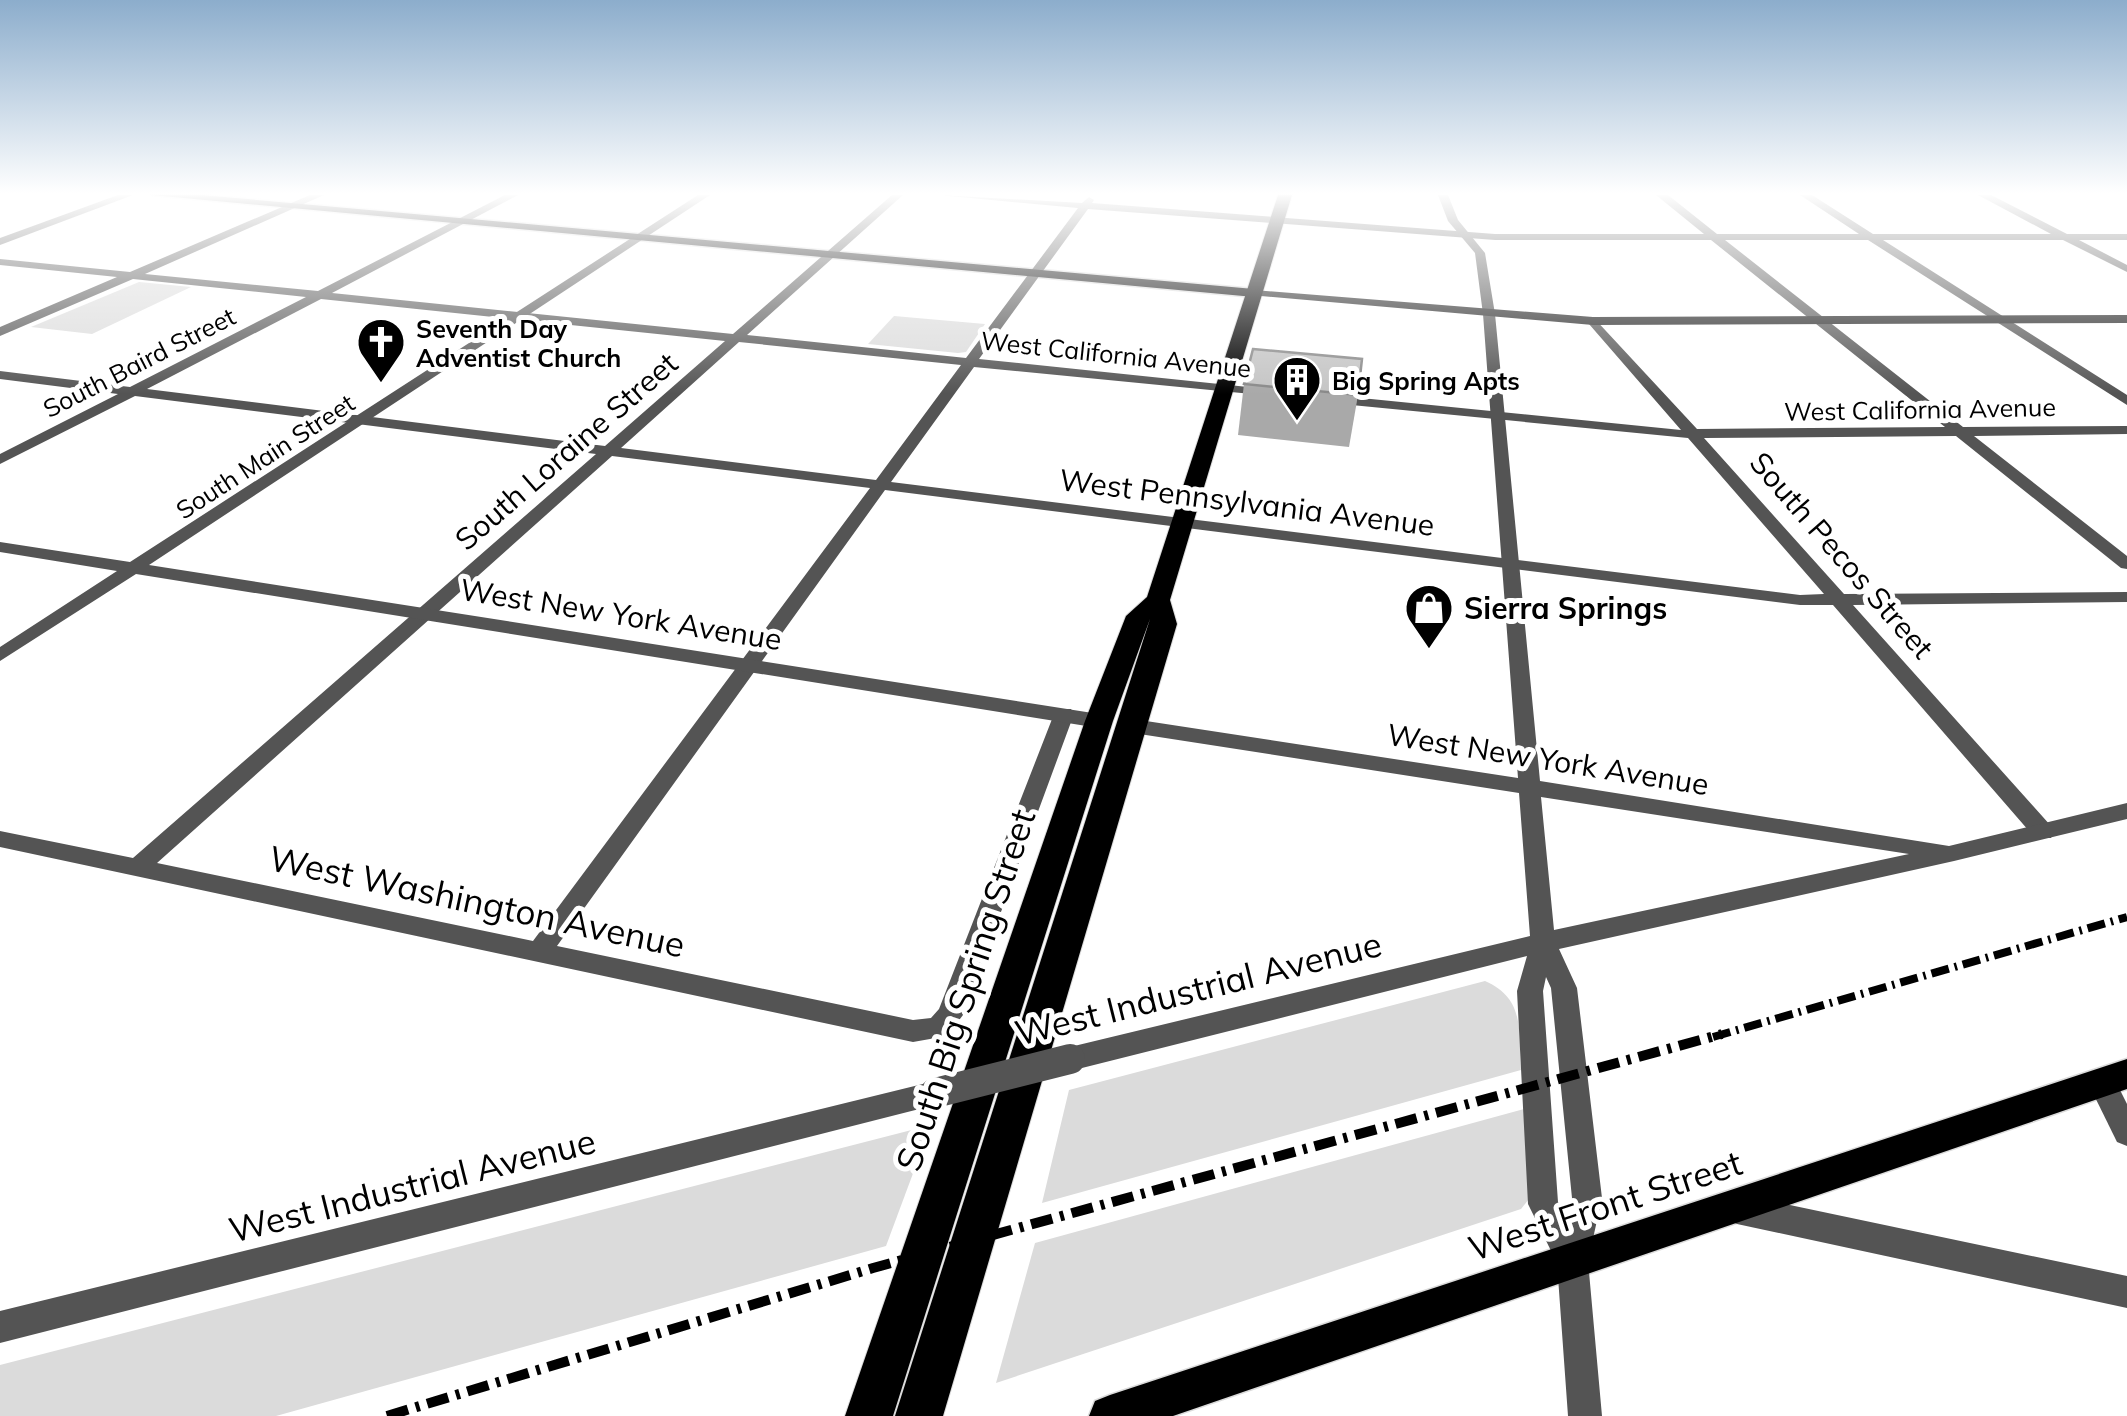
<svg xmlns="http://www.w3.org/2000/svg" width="2127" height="1416" font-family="Mulish,sans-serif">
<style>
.green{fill:#dbdbdb}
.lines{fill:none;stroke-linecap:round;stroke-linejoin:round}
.primary-casing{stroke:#dbdbdb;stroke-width:3}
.trunk-casing{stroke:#dbdbdb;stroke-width:2}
.minor{fill:#545454;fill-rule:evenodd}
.tertiary{fill:#545454;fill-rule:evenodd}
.secondary{fill:#212121;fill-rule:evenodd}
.primary{fill:#000;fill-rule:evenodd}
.trunk{fill:#000;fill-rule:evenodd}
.rail-far1{stroke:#000;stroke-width:8;stroke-dasharray:18 6 2.5 6;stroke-linecap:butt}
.rail{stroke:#000;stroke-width:10;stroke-dasharray:22 8 4 8;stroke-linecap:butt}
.tertiary-bridge{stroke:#545454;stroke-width:30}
.wall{fill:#a9a9a9}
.building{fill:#c4c4c4;stroke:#898989;stroke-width:2.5}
.labels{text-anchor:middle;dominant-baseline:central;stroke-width:10;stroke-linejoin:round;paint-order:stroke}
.far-poi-label{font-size:25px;font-weight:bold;fill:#000;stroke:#fff;text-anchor:start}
.far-street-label{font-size:25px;fill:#000;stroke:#fff}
.street-label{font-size:30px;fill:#000;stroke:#fff}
.poi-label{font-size:30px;font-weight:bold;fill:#000;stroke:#fff;text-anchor:start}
.near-street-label{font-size:35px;fill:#000;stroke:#fff}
</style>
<rect width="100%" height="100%" fill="#fff"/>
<!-- green -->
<g class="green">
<polygon points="139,282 191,287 92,334 31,327"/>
<polygon points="894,316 985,324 966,352 958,353 868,344"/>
<path d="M1485,981C1526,999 1518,1031 1521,1070L1042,1203L1069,1090Z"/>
<polygon points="1524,1109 1529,1199 1521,1209 996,1383 1035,1243"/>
<polygon points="931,1125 886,1246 276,1416 0,1416 0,1365"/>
</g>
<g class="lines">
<!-- primary casing -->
<g class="primary-casing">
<g id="primary">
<polygon points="151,195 202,195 1254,289 1261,293 1254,297"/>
<polygon points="2127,1059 2127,1089 1173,1416 1089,1416 1095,1401 1110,1395"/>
</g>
</g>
<!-- trunk casing -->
<g class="trunk-casing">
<polygon id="trunk" points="1278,195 1292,195 1170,600 1177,624 943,1416 895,1416 1150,619 1113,721 893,1416 845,1416 1085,721 1126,616 1147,597"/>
</g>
<!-- minor -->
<g class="minor">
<polygon points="118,195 133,195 0,245 0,238"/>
<path d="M310,195H324L145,274L318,291L505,195H518L332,293L733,334L892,195H903L747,335L966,358L1078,208L939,195L1082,203L1089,197L1094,200L1092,203L1495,234H1704L1656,195H1668L1717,234H1859L1800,195H1812L1873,234H2051L1978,195H1991L2067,234H2127V240H2079L2127,265V272L2063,240H1883L2127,395V405L1868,240H1725L1963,427L2127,426V434L1974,436L2127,556V569L2121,568L1956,436L1704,438L1844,594L2127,592V602L1853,605L2051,826L2054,832L2051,838H2035L1833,605H1800L885,490L557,946L913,1020L931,1018L939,1009L1054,714L1057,709H1071L1074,714L963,1015L947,1036L913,1042L0,847V831L133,858L596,454L135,396L0,464V454L118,394L0,379V371L130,387L306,297L133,279L0,336V327L117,277L0,265V259L130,272ZM1088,209L1495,240H1711L1945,427L1697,429L1593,317L1587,321L1589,324L1681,430L1331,395L1324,399L1331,403L1688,438L1824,594L1800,595L891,482L974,367L1272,396V390L1267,389L979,359ZM321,299L725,341L605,446L147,389ZM739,342L961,365L876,480L621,448ZM612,456L870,488L533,941L157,863Z"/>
<polygon points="2102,1071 2112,1074 2127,1104 2127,1146 2117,1142 2088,1083 2092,1074"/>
<polygon points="1737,1194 2127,1276 2127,1308 1737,1224 1726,1219 1722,1209 1726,1199"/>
</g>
<!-- tertiary -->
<g class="tertiary">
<polygon points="698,195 710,195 149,565 1099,714 1109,721 1106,726 1099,728 136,574 0,661 0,647 117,571 0,552 0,542 130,562"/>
<path d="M1438,195H1448L1458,220L1485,253L1495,314L1540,781L1949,846L2127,803V819L1954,861L1559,949L1577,988L1602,1198L1588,1261L1602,1416H1568L1557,1263L1528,1204L1517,991L1527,956L1070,1071L1060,1067L1056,1059L1060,1051L1070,1047L1530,936L1519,793L1133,733L1123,726L1133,719L1518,778L1483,314L1475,253L1448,221ZM1541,797L1909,854L1554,930ZM1546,977L1551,988L1572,1198L1567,1219L1558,1202L1543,991Z"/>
<polygon points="935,1081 945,1084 949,1093 945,1102 935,1105 0,1343 0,1311"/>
</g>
<!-- secondary -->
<polygon class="secondary" points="1254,290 1593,317 2127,315 2127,323 1593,325 1250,295 1250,291"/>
<!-- primary -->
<use href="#primary" class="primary"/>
<!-- trunk -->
<use href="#trunk" class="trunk"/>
<!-- rail-far1 -->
<polyline class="rail-far1" points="1713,1037 2127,917"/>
<!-- rail -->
<polyline class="rail" points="387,1416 873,1268 1722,1034"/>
<!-- tertiary-bridge -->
<polyline class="tertiary-bridge" points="935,1093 1070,1059"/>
</g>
<!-- wall -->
<polygon class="wall" points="1244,384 1358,395 1349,447 1238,435"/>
<!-- building -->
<polygon class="building" points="1253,349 1362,359 1358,395 1244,384"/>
<!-- sky -->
<linearGradient id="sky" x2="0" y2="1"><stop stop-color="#8cadcc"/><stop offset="0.49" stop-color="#fff"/><stop offset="1" stop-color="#fff" stop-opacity="0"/></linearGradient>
<rect width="2127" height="394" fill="url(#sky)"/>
<!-- icons -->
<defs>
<g id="church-pin" transform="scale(2.5)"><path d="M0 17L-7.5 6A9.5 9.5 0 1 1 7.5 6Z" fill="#000" stroke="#fff"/><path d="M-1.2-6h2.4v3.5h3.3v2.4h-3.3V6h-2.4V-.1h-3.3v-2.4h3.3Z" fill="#fff"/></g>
<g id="building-pin" transform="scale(2.5)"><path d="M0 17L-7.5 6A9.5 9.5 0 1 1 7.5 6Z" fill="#000" stroke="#fff"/><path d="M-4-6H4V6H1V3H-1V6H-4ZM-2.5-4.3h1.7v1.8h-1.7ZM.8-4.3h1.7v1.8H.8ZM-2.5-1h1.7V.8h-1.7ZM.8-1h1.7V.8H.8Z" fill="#fff"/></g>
<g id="shop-pin" transform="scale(2.5)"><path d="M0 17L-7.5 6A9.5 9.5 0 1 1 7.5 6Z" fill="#000" stroke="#fff"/><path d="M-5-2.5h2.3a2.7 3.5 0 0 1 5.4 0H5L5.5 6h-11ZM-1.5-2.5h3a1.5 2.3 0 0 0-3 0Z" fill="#fff"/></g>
</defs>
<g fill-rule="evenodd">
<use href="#church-pin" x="381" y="342"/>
<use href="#building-pin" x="1297" y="380"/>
<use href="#shop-pin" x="1429" y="608"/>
</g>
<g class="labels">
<!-- far-poi labels -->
<g class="far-poi-label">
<text x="416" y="328">Seventh Day<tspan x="416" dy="29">Adventist Church</tspan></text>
<text x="1332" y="380">Big Spring Apts</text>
</g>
<!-- far-street labels -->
<g class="far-street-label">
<text transform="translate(1116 354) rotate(6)">West California Avenue</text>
<text transform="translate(139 362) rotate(-27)">South Baird Street</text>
<text transform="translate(1920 409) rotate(-1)">West California Avenue</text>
<text transform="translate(265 456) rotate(-33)">South Main Street</text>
</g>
<!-- street labels -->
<g class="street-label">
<text transform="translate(566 451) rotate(-41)">South Loraine Street</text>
<text transform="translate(1247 502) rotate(7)">West Pennsylvania Avenue</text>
<text transform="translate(1842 555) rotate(49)">South Pecos Street</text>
<text transform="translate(621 614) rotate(9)">West New York Avenue</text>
<text transform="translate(1548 759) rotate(9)">West New York Avenue</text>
</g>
<!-- poi labels -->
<g class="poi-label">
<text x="1464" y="608">Sierra Springs</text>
</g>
<!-- near-street labels -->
<g class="near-street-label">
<text transform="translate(477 901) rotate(12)">West Washington Avenue</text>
<text transform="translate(1198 988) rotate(-14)">West Industrial Avenue</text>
<text transform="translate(965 990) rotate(-72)">South Big Spring Street</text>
<text transform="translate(412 1185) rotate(-14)">West Industrial Avenue</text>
<text transform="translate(1605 1205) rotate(-18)">West Front Street</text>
</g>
</g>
</svg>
